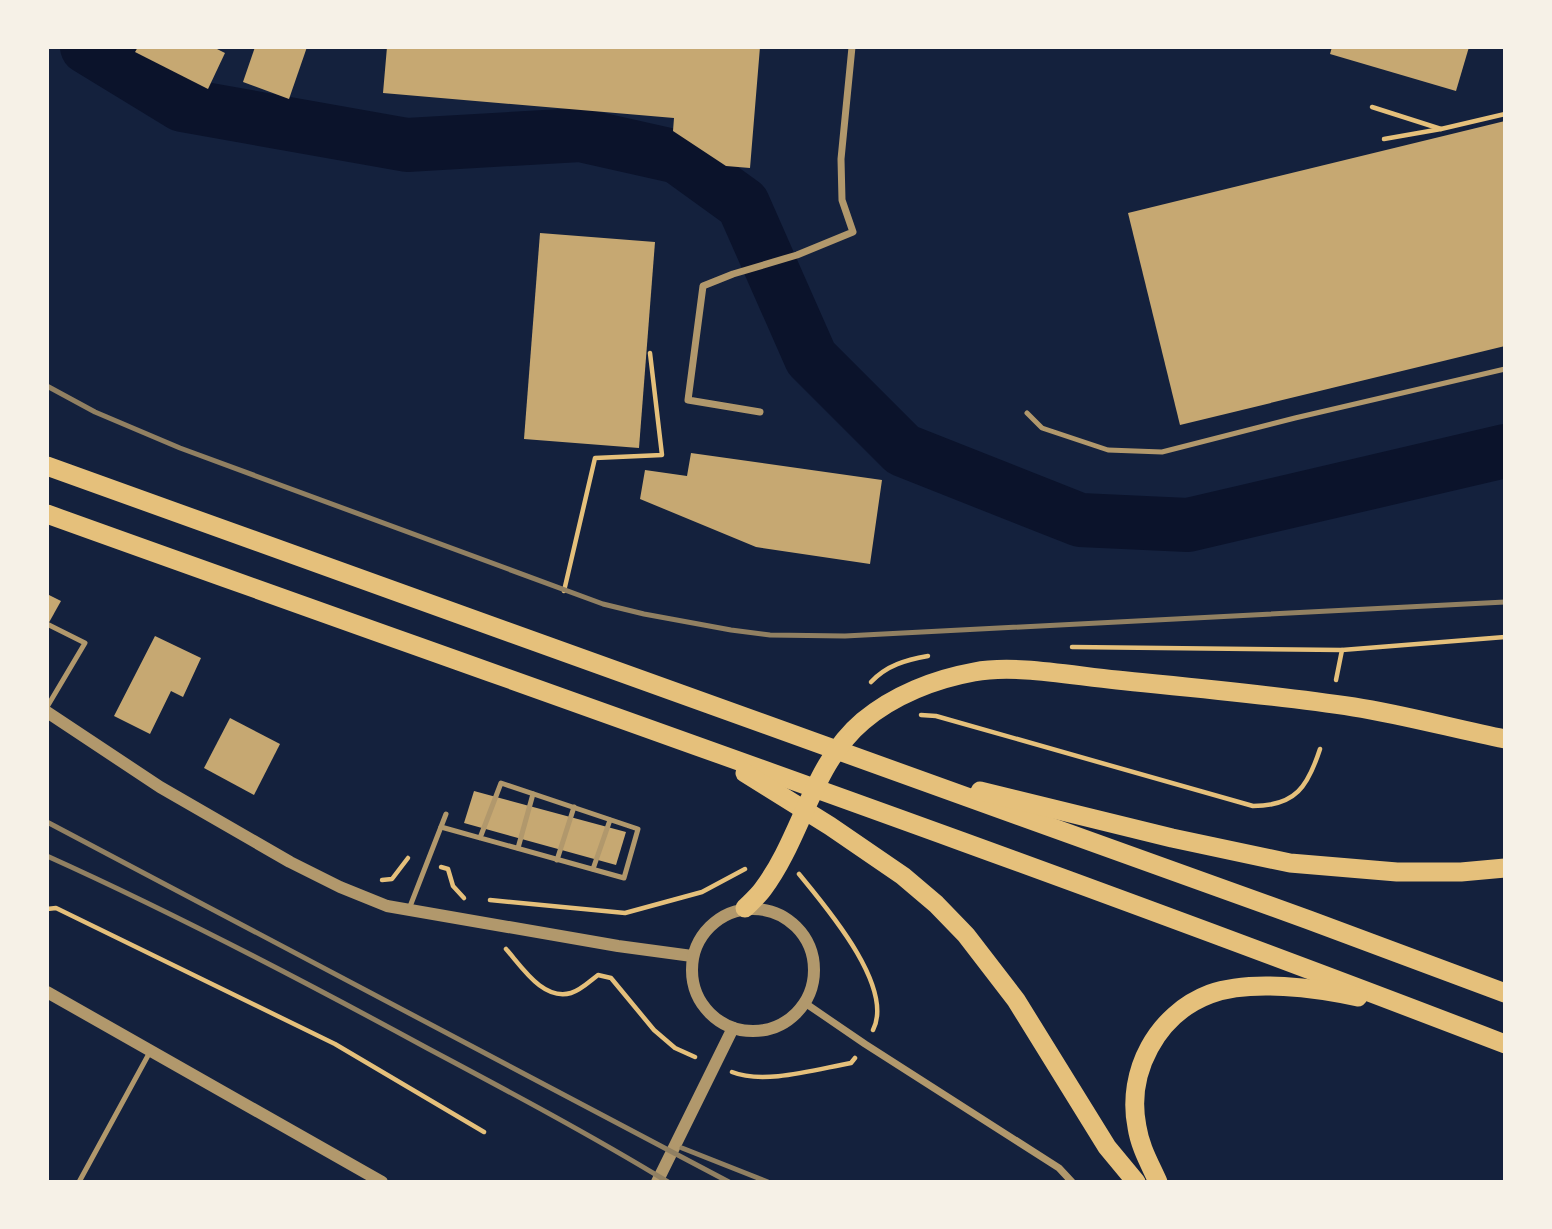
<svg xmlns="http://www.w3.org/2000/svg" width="1552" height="1229" font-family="'Alegreya Sans',sans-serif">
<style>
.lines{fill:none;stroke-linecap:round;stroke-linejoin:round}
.river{stroke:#0b132b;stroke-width:54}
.building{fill:#c6a872}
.path{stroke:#e5c07b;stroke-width:4.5}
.service{stroke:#b1986c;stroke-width:5}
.minor{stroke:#b1986c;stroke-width:7}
.tertiary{stroke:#b1986c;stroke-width:12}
.trunk{stroke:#e5c07b;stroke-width:19}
.rail{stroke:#918062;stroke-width:5}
</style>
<rect width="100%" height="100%" fill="#14213d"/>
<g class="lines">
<!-- river -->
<polyline class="river" points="87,47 182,105 407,145 580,135 678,157 743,204 811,358 903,450 1080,520 1188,525 1505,451"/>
</g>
<!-- building -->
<g class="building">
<polygon points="138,47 213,47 225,53 208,89 135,52"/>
<polygon points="255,47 307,47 289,99 243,82"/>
<polygon points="387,47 760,47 750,168 726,166 673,131 674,118 383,93"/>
<polygon points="1332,47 1469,47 1456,91 1330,54"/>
<polygon points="1505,121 1505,346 1180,425 1128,213"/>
<polygon points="540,233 655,242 639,448 524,439"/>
<polygon points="691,453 882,480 870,564 756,547 640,499 645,470 687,476"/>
<polygon points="47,594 61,601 47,626"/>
<polygon points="155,636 201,658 183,697 171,691 150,734 114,716"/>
<polygon points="230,718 280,744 254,795 204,768"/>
<polygon points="474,791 626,832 616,865 464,823"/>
</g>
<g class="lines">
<!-- path -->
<g class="path">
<polyline points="1372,107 1441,129 1505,114"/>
<polyline points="1384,139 1441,129"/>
<polyline points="564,591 595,458 662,455 650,353"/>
<polyline points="1072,647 1342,650 1505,637"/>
<polyline points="1336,680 1342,650"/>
<path d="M871,682C887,665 906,660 928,656"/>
<path d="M921,715L936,716L1253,806C1296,806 1308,786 1320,749"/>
<polyline points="441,867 448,869 453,886 464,898"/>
<path d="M799,874C826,907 895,987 873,1030"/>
<polyline points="382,880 392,879 408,858"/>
<polyline points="490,900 625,913 702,892 745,869"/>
<polyline points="47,909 56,908 335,1044 484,1132"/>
<path d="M506,949C522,967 543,1001 571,993C581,990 590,981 598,975L611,978L654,1030L675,1048L695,1057"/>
<path d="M732,1072C764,1085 817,1069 851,1063L855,1058"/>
</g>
<!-- service -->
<g class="service">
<polyline points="1027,413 1042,428 1108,450 1162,452 1295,418 1505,369"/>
<polyline points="47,624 85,643 47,707"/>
<polyline points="441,827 624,878 638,829 501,783 480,838"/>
<polyline points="518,848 533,794"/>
<polyline points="557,860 574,807"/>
<polyline points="593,869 610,820"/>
<polyline points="409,909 446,814"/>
<polyline points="79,1182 151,1050"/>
</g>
<!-- minor -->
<g class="minor">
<polyline points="760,412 688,400 703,286 733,274 797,255 853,232 842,200 841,159 852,47"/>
<polyline points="805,1003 865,1044 1059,1168 1072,1182"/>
</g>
<!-- tertiary -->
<g class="tertiary">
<polyline points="47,712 160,787 290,862 340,887 387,906 618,946 692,956"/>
<circle cx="753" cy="970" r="61"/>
<polyline points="47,992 382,1182"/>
<polyline points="657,1182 733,1028"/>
</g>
<!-- trunk -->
<g class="trunk">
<polyline points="47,466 1309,920 1505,993"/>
<path d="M47,514C534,689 1022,858 1505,1044"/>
<polyline points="745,773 830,826 903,876 936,904 966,935 1016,1000 1107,1147 1136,1182"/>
<polyline points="980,791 1172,838 1290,863 1397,872 1461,872 1505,868"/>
<path d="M745,908C751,902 758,896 763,889C802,837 812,764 863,721C894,695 935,679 974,672C1015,664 1074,676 1117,680C1196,688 1275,695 1354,707C1405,715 1455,729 1505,739"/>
<path d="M1158,1182C1150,1164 1140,1147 1137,1127C1126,1072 1157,1014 1210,994C1251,979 1317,988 1358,997"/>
</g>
<!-- rail -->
<g class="rail">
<polyline points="47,386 95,412 180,448 603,604 644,614 731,630 770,635 845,636 1505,602"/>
<polyline points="47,822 729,1182"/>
<path d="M47,856C176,914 302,980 427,1048C508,1091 589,1134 668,1182"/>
<polyline points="682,1148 768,1182"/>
</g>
</g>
<!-- border -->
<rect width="1552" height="1229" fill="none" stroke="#f6f1e7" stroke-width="98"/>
</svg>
